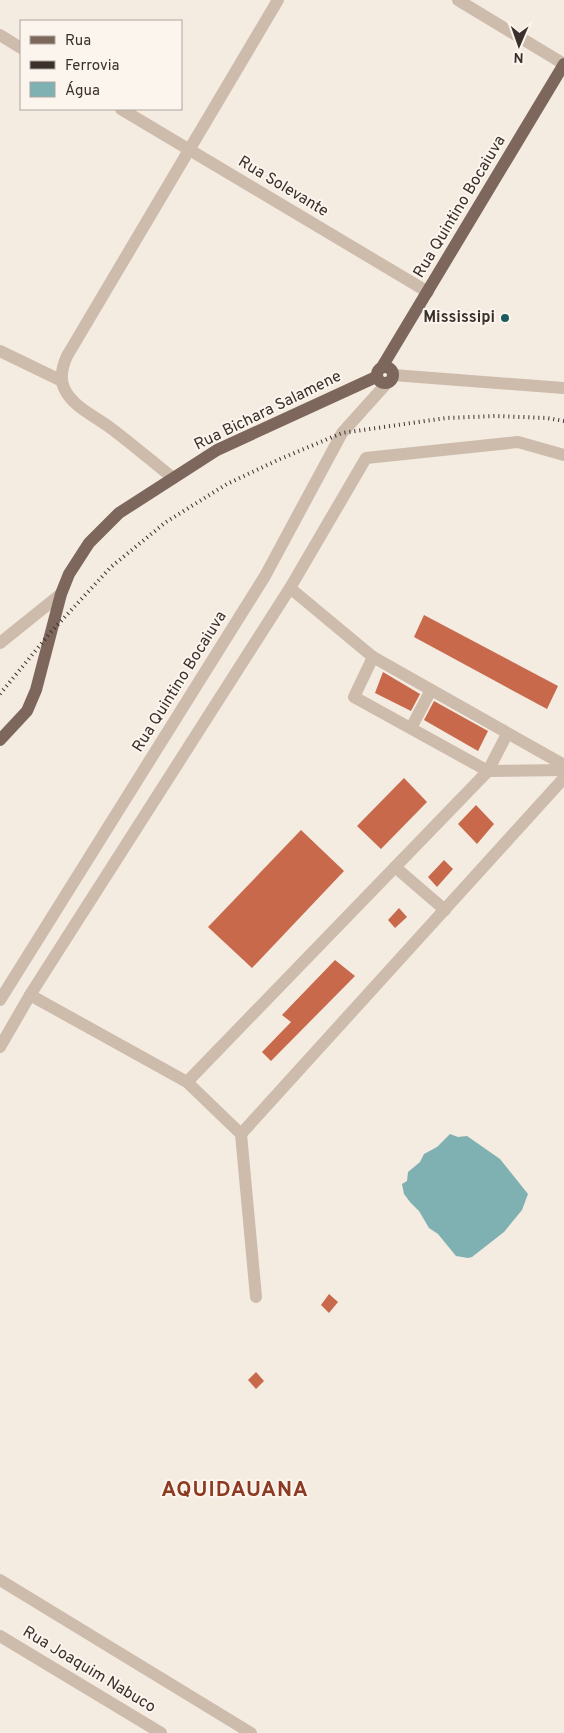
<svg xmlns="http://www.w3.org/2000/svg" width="564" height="1733" font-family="Overpass,sans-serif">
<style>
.water{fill:#7fb0b2}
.building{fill:#c8694b}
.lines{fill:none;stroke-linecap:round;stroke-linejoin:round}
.minor{stroke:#cdbbac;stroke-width:12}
.major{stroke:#7d675c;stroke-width:12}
.rail{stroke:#3b302b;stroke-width:4;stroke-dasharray:1 4;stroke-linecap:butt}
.poi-dot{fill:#1f5a5e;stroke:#fbf5ee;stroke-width:2}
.labels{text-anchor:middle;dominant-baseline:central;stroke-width:4;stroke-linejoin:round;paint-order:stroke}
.street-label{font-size:16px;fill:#3b302b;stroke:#fbf5ee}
.poi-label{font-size:16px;font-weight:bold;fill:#3b302b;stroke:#fbf5ee;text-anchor:end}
.district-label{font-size:21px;font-weight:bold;letter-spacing:1px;fill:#8c3b22;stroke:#fbf5ee}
</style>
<rect width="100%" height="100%" fill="#f4ebe1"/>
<!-- water -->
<polygon class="water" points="450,1134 458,1137 467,1136 500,1159 528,1194 522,1210 504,1232 472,1257 468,1258 456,1256 438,1234 429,1228 419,1211 410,1202 404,1194 402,1184 407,1181 408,1172 420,1162 424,1154 437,1147"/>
<!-- building -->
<g class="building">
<polygon points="424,615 558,686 547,709 414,637"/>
<polygon points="383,672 420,694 411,711 375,693"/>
<polygon points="434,701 488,731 478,751 424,720"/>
<polygon points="404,778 427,802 381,849 357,826"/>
<polygon points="476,805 494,824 477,844 458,824"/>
<polygon points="301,830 344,871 252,968 208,927"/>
<polygon points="444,860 453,869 437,887 428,877"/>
<polygon points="399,908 407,917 395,928 388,920"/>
<polygon points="335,960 355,976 271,1061 262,1052 291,1022 282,1015"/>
<polygon points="329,1294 338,1302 329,1313 321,1305"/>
<polygon points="256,1372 264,1381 256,1389 248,1380"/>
</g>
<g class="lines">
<!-- minor -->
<g class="minor">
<polyline points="458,0 564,64"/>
<polyline points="0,35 21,48"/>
<polyline points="121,109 428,292"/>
<polyline points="0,351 62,381"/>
<polyline points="393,375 564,388"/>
<path d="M173,478C153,462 133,445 112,429C97,417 74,408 65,390C59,379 62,367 67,356L278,0"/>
<polyline points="0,643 61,594"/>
<polyline points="373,657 290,588 366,458 518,442 564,455"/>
<polyline points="411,728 431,690"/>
<polyline points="507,734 488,771 354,697 373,657 564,765"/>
<polyline points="395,867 445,910"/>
<polyline points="30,995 290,588"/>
<polyline points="0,1000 265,576 342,433 387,383"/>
<polyline points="0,1047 30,995 187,1082 241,1134"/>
<polyline points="187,1082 488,771 564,770"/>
<polyline points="256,1297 241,1134 564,778"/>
<polyline points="0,1580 251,1733"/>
<polyline points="0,1636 161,1733"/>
</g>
<!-- major -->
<g class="major">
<circle cx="385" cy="375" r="8"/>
<polyline points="382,367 564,64"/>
<polyline points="0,740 27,711 36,690 61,594 69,574 89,543 119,513 217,450 376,377"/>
</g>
<!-- rail -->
<polyline class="rail" points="0,694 50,633 111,567 166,522 227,484 280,459 342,433 446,418 496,416 547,418 564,421"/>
</g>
<!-- markers -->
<circle class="poi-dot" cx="505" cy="318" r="5"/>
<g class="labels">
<!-- street labels -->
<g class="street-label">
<text transform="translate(283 187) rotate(31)">Rua Solevante</text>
<text transform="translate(460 207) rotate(-59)">Rua Quintino Bocaiuva</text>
<text transform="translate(268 411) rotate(-26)">Rua Bichara Salamene</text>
<text transform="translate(180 682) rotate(-58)">Rua Quintino Bocaiuva</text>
<text transform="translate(89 1670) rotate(31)">Rua Joaquim Nabuco</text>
</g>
<!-- poi labels -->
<g class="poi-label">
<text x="495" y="318">Mississipi</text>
</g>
<!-- district labels -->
<g class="district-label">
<text x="235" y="1490">AQUIDAUANA</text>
</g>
</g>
<!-- legend -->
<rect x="20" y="20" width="162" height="90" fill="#fbf5ee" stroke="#aea6a0"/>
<rect x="30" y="36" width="25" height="8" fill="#7d675c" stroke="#aea6a0"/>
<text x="65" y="45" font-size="15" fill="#3b302b">Rua</text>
<rect x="30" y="61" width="25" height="8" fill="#3b302b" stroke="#aea6a0"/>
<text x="65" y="70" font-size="15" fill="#3b302b">Ferrovia</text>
<rect x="30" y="82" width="25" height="15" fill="#7fb0b2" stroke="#aea6a0"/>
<text x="65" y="95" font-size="15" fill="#3b302b">Água</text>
<!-- north arrow -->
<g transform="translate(519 45) rotate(182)" stroke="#fbf5ee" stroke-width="4" paint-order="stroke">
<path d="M0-4L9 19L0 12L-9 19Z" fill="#3b302b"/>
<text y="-8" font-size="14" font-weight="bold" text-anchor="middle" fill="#3b302b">N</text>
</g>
</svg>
